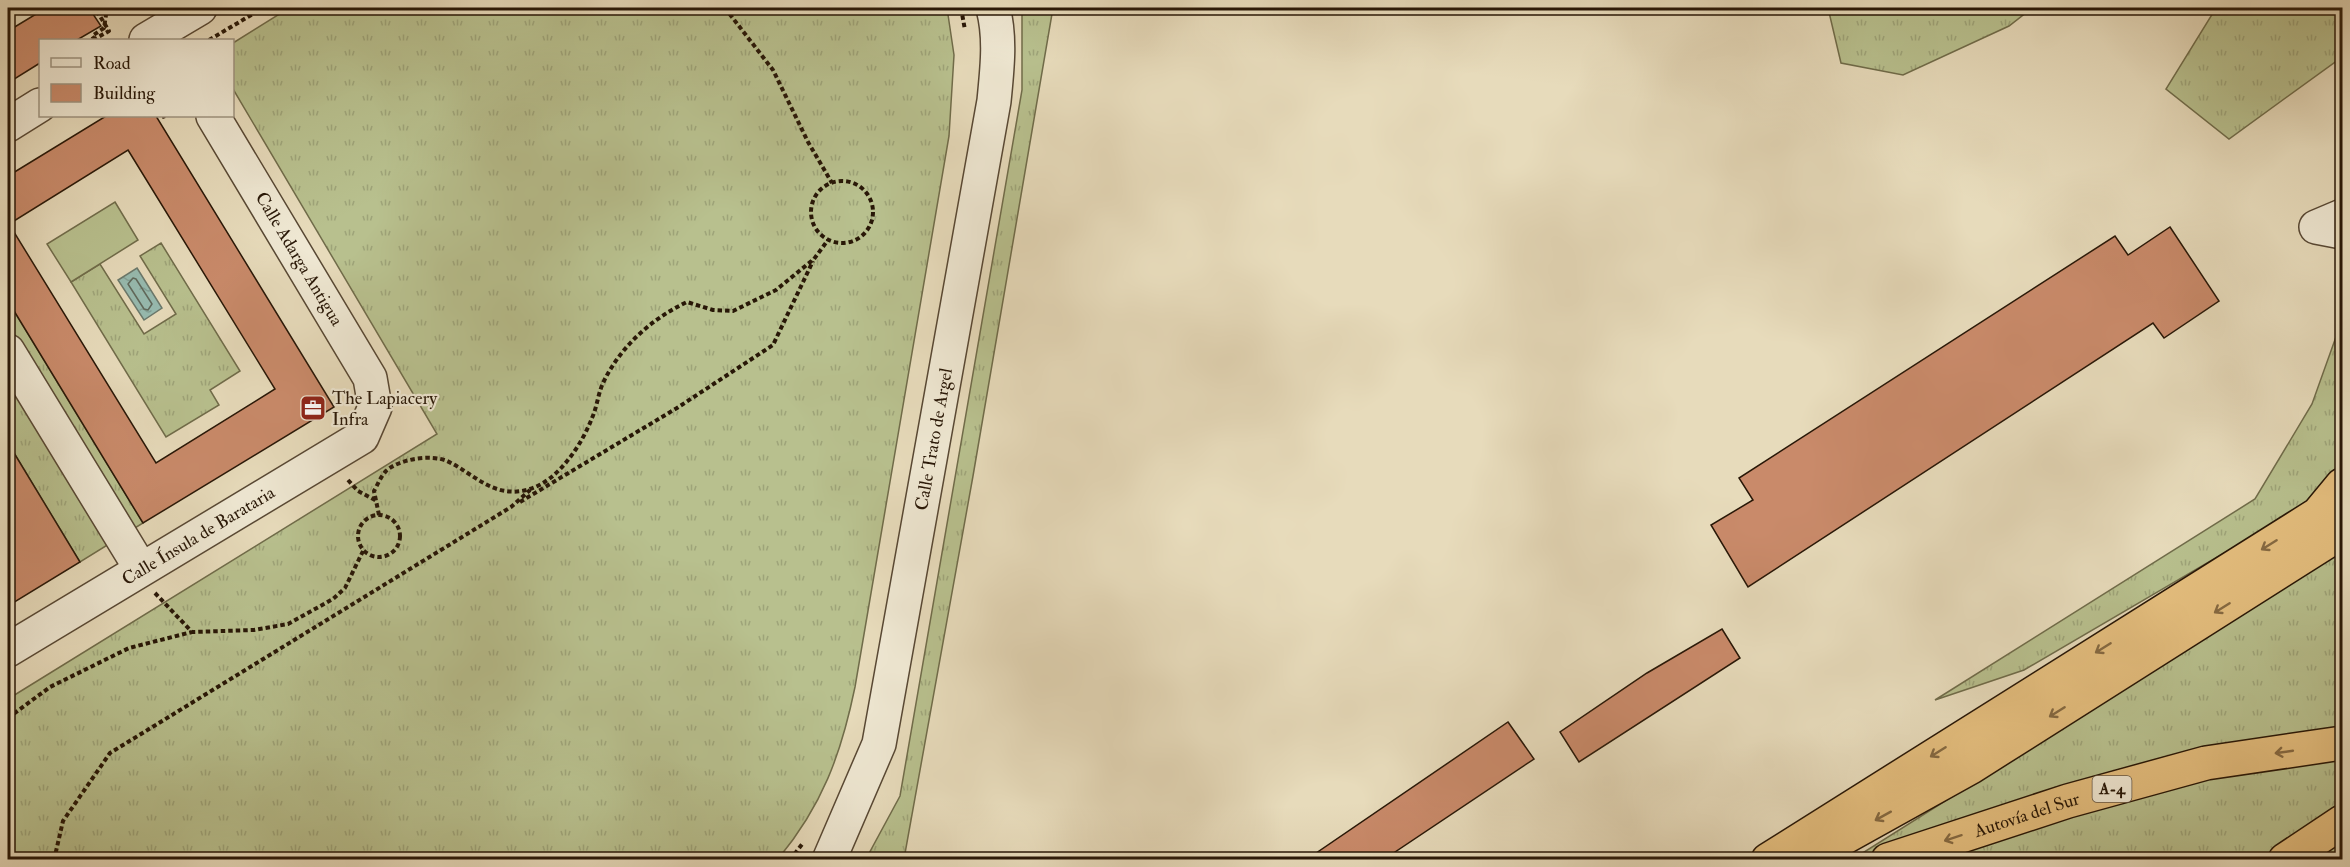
<svg xmlns="http://www.w3.org/2000/svg" width="2350" height="867" font-family="'IM FELL Double Pica',serif">
<style>
.grass{fill:url(#grass-tufts);stroke:#706c4a;stroke-width:1.5}
.pitch{fill:#b8c08e;stroke:#706c4a;stroke-width:1.5}
.water{fill:url(#water-ripples);stroke:#6b796c;stroke-width:1.5}
.lines{fill:none;stroke-linecap:round;stroke-linejoin:round}
.shore{stroke:#60695c;stroke-width:1.5}
.building{fill:#c98a6a;stroke:#281707;stroke-width:1.5;fill-rule:evenodd}
.minor-casing{stroke:#584834;stroke-width:36}
.highway-casing{stroke:#281707;stroke-width:36}
.path{stroke:#281707;stroke-width:4;stroke-dasharray:4.5 3;stroke-linecap:butt}
.minor{stroke:#efe8d3;stroke-width:33}
.highway{stroke:#e4be7e;stroke-width:33}
.oneway{stroke:#866a42}
.labels{text-anchor:middle;dominant-baseline:central;stroke-width:4.5;stroke-linejoin:round;paint-order:stroke}
.shield{fill:#efe8d3;stroke:#645644;stroke-width:1.5}
.shield-label{font-size:16px;font-weight:bold;fill:#281707}
.street-label{font-size:18px;fill:#281707;stroke:#efe8d3}
.poi-label{font-size:18px;fill:#281707;stroke:#efe8d3;text-anchor:start}
</style>
<defs>
<pattern id="grass-tufts" width="24" height="20" patternUnits="userSpaceOnUse" patternTransform="scale(1.5)"><rect width="24" height="20" fill="#b8c08e"/><path d="M3 7l-1-3M5 7V3M7 7l1-3M15 17l-1-3M17 17v-4M19 17l1-3" fill="none" stroke="#9ea479"/></pattern>
<pattern id="water-ripples" width="26" height="14" patternUnits="userSpaceOnUse" patternTransform="scale(1.5)"><rect width="26" height="14" fill="#97bbb0"/><path d="M2 4q2-2 4 0t4 0M15 11q2-2 4 0t4 0" fill="none" stroke="#82a096"/></pattern>
</defs>
<rect width="100%" height="100%" fill="#e7dbbb"/>
<filter id="stains"><feTurbulence type="fractalNoise" baseFrequency=".00333" numOctaves="4"/><feColorMatrix values="0 0 0 0 .2 0 0 0 0 .09 0 0 0 0 .02 0 0 0 .5 -.17"/></filter>
<radialGradient id="worn" r=".72"><stop offset=".6" stop-color="#630" stop-opacity="0"/><stop offset="1" stop-color="#630" stop-opacity=".3"/></radialGradient>
<!-- grass -->
<g class="grass">
<path d="M289,8H947L954,55L949,136L855,687C841,755 822,806 778,859H8V699L437,434L233,89V43Z"/>
<polygon points="1022,8 1053,8 973,476 904,859 866,859 900,796 1022,90"/>
<polygon points="1828,8 2032,8 2009,26 1903,75 1841,63"/>
<polygon points="2216,8 2342,8 2342,57 2229,139 2166,89"/>
<polygon points="161,243 240,371 210,390 219,405 166,437 71,282 100,264 144,334 176,314 140,256"/>
<polygon points="8,301 143,523 80,562 8,443"/>
<polygon points="2342,320 2342,484 2024,670 1935,700 2255,499 2312,404"/>
<polygon points="2342,551 2342,859 1853,859"/>
</g>
<!-- pitch -->
<polygon class="pitch" points="115,202 138,240 71,282 47,244"/>
<!-- water -->
<polygon class="water" points="137,268 162,308 144,320 118,280"/>
<g class="lines">
<!-- shore -->
<polygon class="shore" points="133,278 136,279 152,304 148,310 144,309 128,284"/>
</g>
<!-- building -->
<g class="building">
<polygon points="46,8 89,8 101,26 77,40 40,40 40,63 8,83 8,31"/>
<path d="M106,116H156L334,407L143,523L8,301V176ZM128,150L275,389L156,463L9,224Z"/>
<polygon points="2170,227 2219,301 2164,338 2153,323 1748,587 1711,525 1753,500 1739,478 2115,236 2128,255"/>
<polygon points="8,443 80,562 8,606"/>
<polygon points="1722,629 1740,658 1579,762 1560,732 1647,673"/>
<polygon points="1508,722 1534,759 1383,860 1306,860"/>
</g>
<g class="lines">
<!-- minor casing -->
<g class="minor-casing">
<g id="minor">
<polyline points="146,40 200,8"/>
<polyline points="8,125 40,105"/>
<polyline points="2342,216 2316,227 2342,232"/>
<polyline points="8,351 141,569"/>
<path id="s1" d="M8,650L362,437L375,407L370,378L213,116"/>
<path id="s2" d="M829,860L879,744L994,101C997,70 1001,38 993,8"/>
</g>
</g>
<!-- highway casing -->
<g class="highway-casing">
<g id="highway">
<polyline points="1811,856 1971,767 2342,532"/>
<polyline points="1768,860 2318,514 2342,485"/>
<path id="s3" d="M1888,860L2068,801L2206,763L2342,743"/>
<polyline points="2285,860 2342,822"/>
</g>
</g>
<!-- path -->
<g class="path">
<polyline points="725,8 773,70 808,142 832,183"/>
<polyline points="961,8 965,30"/>
<polyline points="93,40 109,31 95,8"/>
<polyline points="95,40 92,36 104,28 106,15 101,8"/>
<polyline points="209,40 263,8"/>
<polyline points="162,117 165,116"/>
<circle cx="842" cy="212" r="31"/>
<polyline points="348,480 358,491 377,501"/>
<polyline points="520,502 677,408 773,345 813,261"/>
<path d="M379,515L374,491C377,486 381,476 386,471C399,459 431,454 447,461C475,474 494,500 530,489C559,480 582,444 592,418C597,407 598,394 603,383C620,347 651,319 687,302L713,310L733,311L776,290L814,259L828,240"/>
<circle cx="379" cy="536" r="21"/>
<polyline points="155,593 192,632 254,630 288,624 333,599 345,588 363,551"/>
<polyline points="8,718 50,687 129,648 192,632"/>
<polyline points="54,860 63,821 110,753 511,507 530,490"/>
<polyline points="790,860 803,843"/>
</g>
<!-- minor -->
<use href="#minor" class="minor"/>
<!-- highway -->
<use href="#highway" class="highway"/>
</g>
<!-- one-way arrows -->
<defs><path id="oneway-shaft" d="M-6 0H5M1.5-3L5.5 0L1.5 3" fill="none" stroke-width="1.6" stroke-linecap="round" stroke-linejoin="round" transform="scale(1.5)"/></defs>
<g class="oneway">
<use href="#oneway-shaft" transform="translate(2269 545) rotate(148)"/>
<use href="#oneway-shaft" transform="translate(2222 608) rotate(148)"/>
<use href="#oneway-shaft" transform="translate(2103 648) rotate(148)"/>
<use href="#oneway-shaft" transform="translate(2057 712) rotate(148)"/>
<use href="#oneway-shaft" transform="translate(1938 752) rotate(148)"/>
<use href="#oneway-shaft" transform="translate(2284 752) rotate(172)"/>
<use href="#oneway-shaft" transform="translate(1883 816) rotate(151)"/>
<use href="#oneway-shaft" transform="translate(1953 838) rotate(162)"/>
</g>
<!-- icons -->
<defs>
<g id="office-square" transform="scale(1.35)"><rect x="-9" y="-9" width="18" height="18" rx="4" fill="#8f2418" stroke="#efe8d3"/><path d="M-6-3h4V-5.5h4V-3h4V5H-6ZM-1-4.5V-3h2v-1.5ZM-6 0V1H6V0Z" fill="#fff"/></g>
</defs>
<g fill-rule="evenodd">
<use href="#office-square" x="313" y="408"/>
</g>
<g class="labels">
<!-- shield labels -->
<rect class="shield" x="2092.5" y="776" width="39" height="26" rx="4.5"/>
<g class="shield-label">
<text x="2112" y="789">A-4</text>
</g>
<!-- street labels -->
<g class="street-label">
<text transform="translate(299 259) rotate(59)">Calle Adarga Antigua</text>
<text stroke="none"><textPath href="#s2" startOffset="436">Calle Trato de Argel</textPath></text>
<text stroke="none"><textPath href="#s1" startOffset="222">Calle Ínsula de Barataria</textPath></text>
<text stroke="none"><textPath href="#s3" startOffset="146">Autovía del Sur</textPath></text>
</g>
<!-- poi labels -->
<g class="poi-label">
<text x="332" y="398">The Lapiacery<tspan x="332" dy="21">Infra</tspan></text>
</g>
</g>
<!-- margin -->
<rect width="2350" height="867" fill="none" stroke="#e7dbbb" stroke-width="30"/>
<rect x="9" y="9" width="2332" height="849" fill="none" stroke="#281707" stroke-width="3"/>
<rect x="15" y="15" width="2320" height="837" fill="none" stroke="#281707" stroke-width="1.5"/>
<!-- legend -->
<rect x="39" y="39" width="195" height="78" fill="#efe8d3" stroke="#9f9481" stroke-width="1.5"/>
<rect x="51" y="58" width="30" height="9" fill="#efe8d3" stroke="#9f9481" stroke-width="1.5"/>
<text x="93" y="69" font-size="18" fill="#281707">Road</text>
<rect x="51" y="84" width="30" height="18" fill="#c98a6a" stroke="#9f9481" stroke-width="1.5"/>
<text x="93" y="99" font-size="18" fill="#281707">Building</text>
<rect width="100%" height="100%" filter="url(#stains)"/>
<rect width="100%" height="100%" fill="url(#worn)"/>
</svg>
